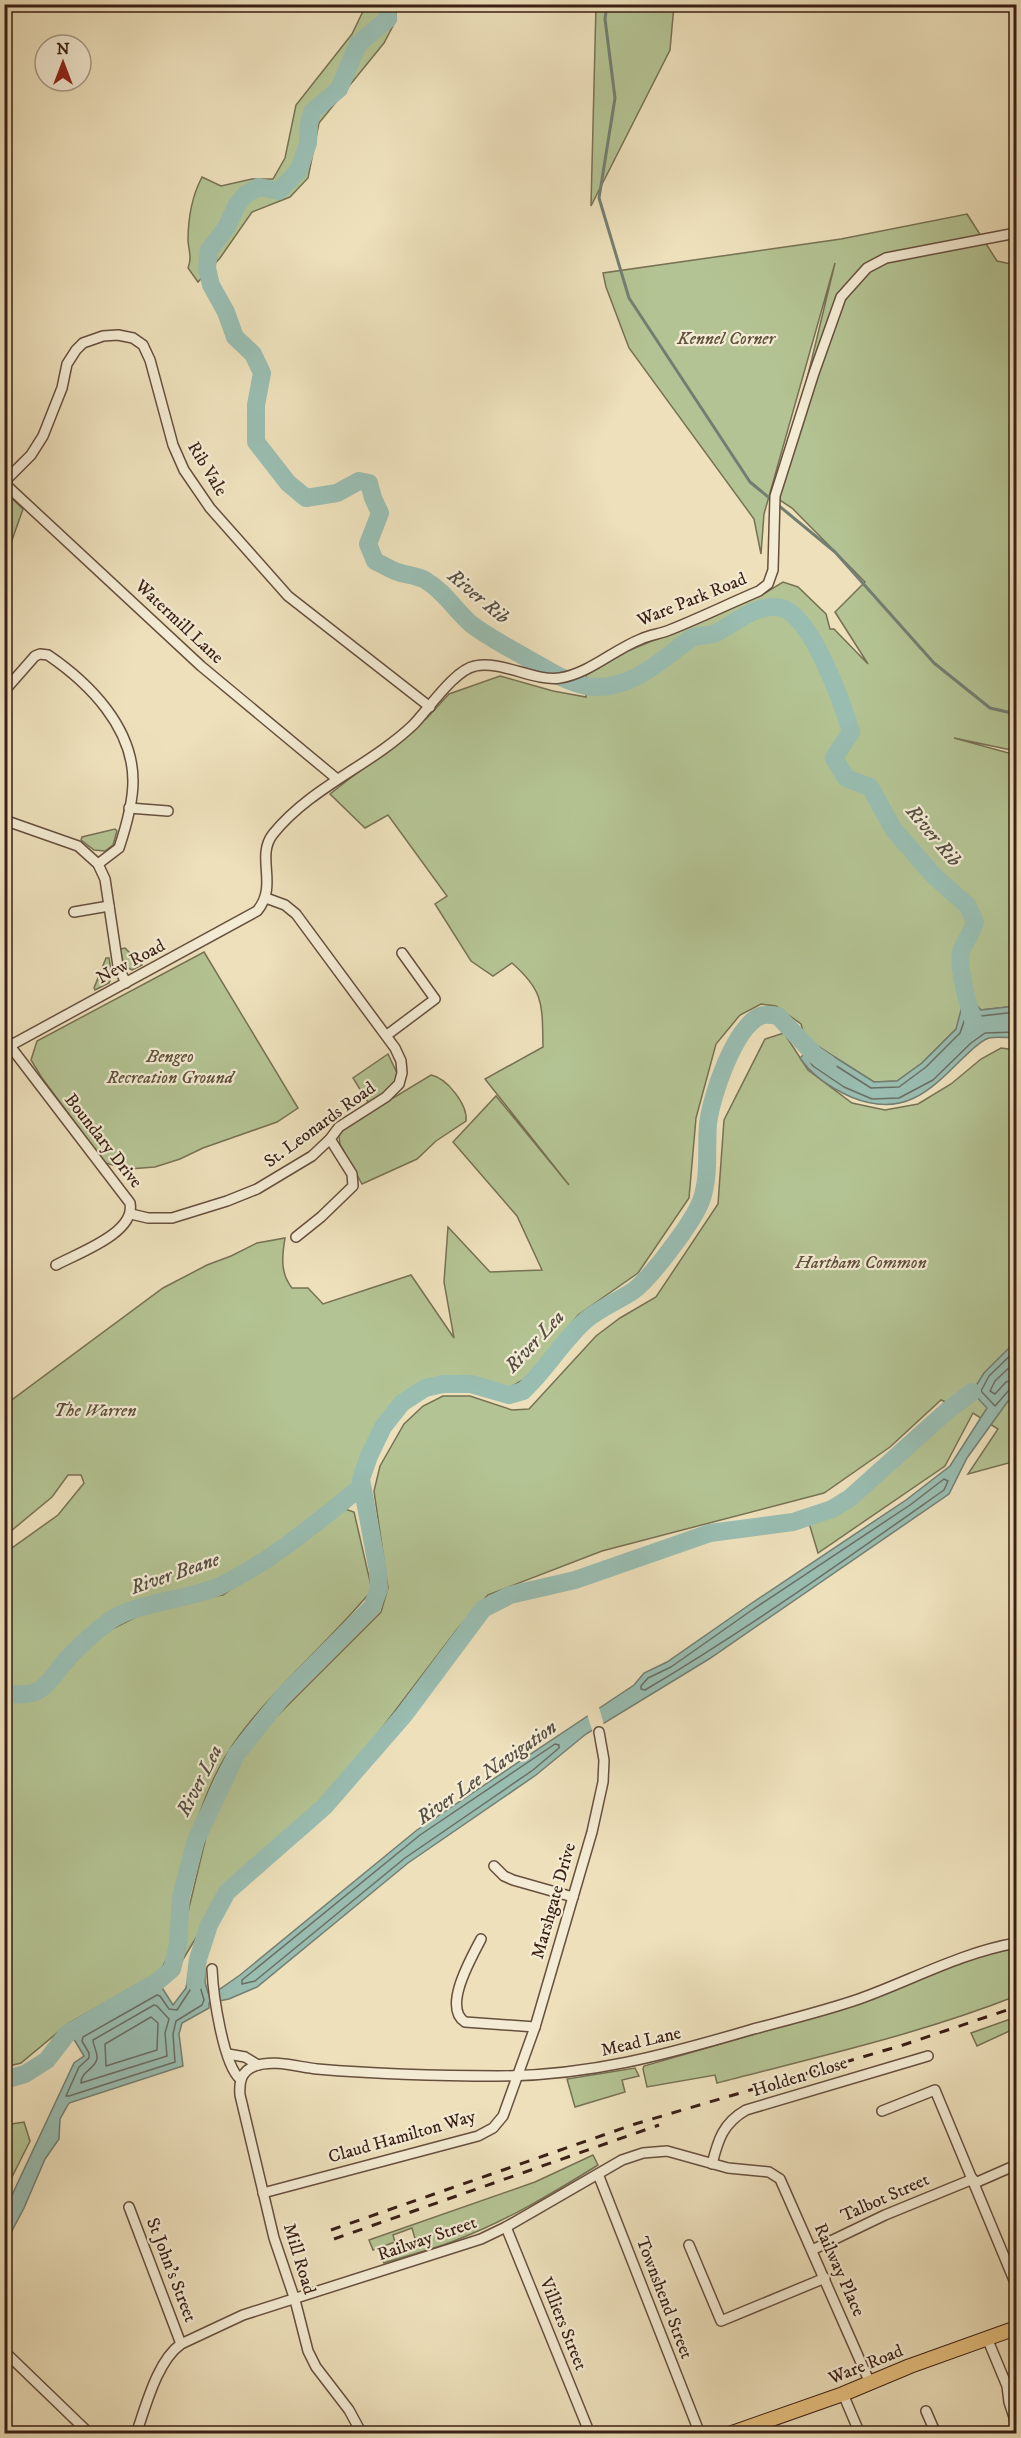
<svg xmlns="http://www.w3.org/2000/svg" width="1021" height="2438" font-family="'IM FELL DW Pica',serif">
<style>
.green{fill:#b4c393;stroke:#777154;stroke-width:1.5}
.water{fill:#99bdb1;stroke:#737e73;stroke-width:1.5}
.pier{fill:#ede0bb}
.lines{fill:none;stroke-linecap:round;stroke-linejoin:round}
.shore{stroke:#6a6e63;stroke-width:1.5}
.stream{stroke:#737e73;stroke-width:3}
.river{stroke:#99bdb1;stroke-width:18}
.minor-casing{stroke:#674f3e;stroke-width:12}
.primary-casing{stroke:#3a1f15;stroke-width:16}
.minor{stroke:#f3ebd3;stroke-width:9}
.primary{stroke:#e6c07e;stroke-width:14}
.rail{stroke:#3a1f15;stroke-width:3;stroke-dasharray:10 10;stroke-linecap:butt}
.labels{text-anchor:middle;dominant-baseline:central;stroke-width:4.5;stroke-linejoin:round;paint-order:stroke}
.park-label{font-size:18px;font-style:italic;fill:#5f503b;stroke:#f3ebd3}
.street-label{font-size:18px;fill:#3a1f15;stroke:#f3ebd3}
.water-label{font-size:20px;font-style:italic;fill:#564e44;stroke:#f3ebd3}
</style>
<rect width="100%" height="100%" fill="#ede0bb"/>
<filter id="stains"><feTurbulence type="fractalNoise" baseFrequency=".00333" numOctaves="4"/><feColorMatrix values="0 0 0 0 .2 0 0 0 0 .09 0 0 0 0 .02 0 0 0 .5 -.17"/></filter>
<radialGradient id="worn" r=".72"><stop offset=".6" stop-color="#630" stop-opacity="0"/><stop offset="1" stop-color="#630" stop-opacity=".3"/></radialGradient>
<!-- green -->
<g class="green">
<path d="M366,5H396V20L384,43L319,123L308,178L290,197L252,212L220,258L198,282L188,268C192,258 189,251 188,241C188,219 192,196 202,177L221,186L252,179H273L285,158L296,105L352,34Z"/>
<polygon points="596,5 674,5 670,50 591,206"/>
<path d="M967,214L997,261L1016,265V751L954,738L1016,755V1006L981,1010L956,1029L922,1063L897,1081L874,1082L814,1044L804,1035L801,1024L776,1006L761,1004L740,1015L716,1044L696,1118L689,1198L638,1273L578,1315L528,1377L507,1389L483,1382L448,1379L404,1393L378,1422L359,1483L335,1502L274,1548L221,1579L207,1586L136,1603L109,1618L68,1653L48,1680L34,1689L4,1691L5,1553L58,1515L84,1483L81,1475H68L52,1497L5,1536V1405L163,1288L207,1265L231,1256L257,1243L285,1238C282,1256 280,1273 292,1288H308L323,1304L411,1275L454,1338L444,1282L448,1227L490,1272L542,1270L517,1216L453,1142L496,1096L569,1185L485,1079L543,1047C542,1005 545,992 512,963L493,976L471,961L435,904L447,896L388,815L365,828L330,794L427,718L449,694L500,676L553,691L586,697V675L628,651L765,593L783,582L798,587L826,614L830,629H834L868,664L835,612L865,582L792,508L778,499L835,263L764,514L761,554L754,519L629,348L606,287L603,273L841,239Z"/>
<polygon points="5,492 23,509 5,560"/>
<polygon points="115,829 117,831 113,845 105,851 94,850 81,840 82,837"/>
<polygon points="125,948 142,965 132,970 124,966 120,949"/>
<polygon points="204,952 298,1108 277,1122 203,1148 180,1159 155,1167 129,1169 105,1163 42,1078 31,1060 37,1041"/>
<polygon points="106,958 109,958 112,977 109,983 95,990 94,988"/>
<path d="M784,1033L808,1070L852,1103L885,1110L918,1104L951,1084L981,1059L1001,1048L1016,1050V1461L968,1474L998,1429L973,1413L945,1466L818,1553L809,1523C870,1505 911,1447 959,1408L941,1400L890,1447L824,1493L602,1551L488,1595L458,1628L360,1757L306,1818L226,1888L182,1961L186,1920L207,1833L242,1756L269,1724L381,1612L388,1588L374,1491L380,1466L404,1424L423,1406L443,1396H470L512,1410L529,1409L596,1336L620,1318L656,1297L718,1204L724,1120L765,1039Z"/>
<polygon points="388,1054 397,1073 394,1086 369,1104 353,1078"/>
<path d="M431,1075C447,1078 468,1105 466,1121L436,1141L417,1159L362,1184L340,1144L339,1136L345,1127Z"/>
<path d="M342,1508L354,1512L372,1590C330,1641 278,1684 239,1736C192,1799 182,1881 168,1956L160,1972L69,2023L21,2063L5,2067V1701L47,1694L84,1652L110,1630L138,1616L207,1597L223,1595Z"/>
<path d="M1016,1948V1996C920,2034 817,2057 717,2083L715,2075L647,2087L643,2069L644,2066L828,2013L968,1959Z"/>
<polygon points="1016,2017 1016,2028 977,2046 971,2033"/>
<polygon points="635,2068 639,2076 622,2080 625,2092 575,2107 567,2079"/>
<polygon points="24,2122 30,2141 5,2191 5,2125"/>
<path d="M593,2155L598,2165C553,2193 508,2220 459,2239C435,2249 409,2255 384,2263L382,2260L393,2251L416,2242L412,2228L393,2235L395,2242L373,2250L369,2240L535,2182Z"/>
</g>
<!-- water -->
<g class="water">
<path d="M973,1001L981,1010L1016,1006V1038C1008,1038 997,1036 989,1038C979,1041 970,1052 963,1058C928,1093 902,1118 851,1097C831,1088 812,1076 800,1058L814,1044L874,1082L897,1081L922,1063L956,1029L962,1006Z"/>
<polygon points="1016,1341 1016,1390 967,1458 949,1494 709,1659 586,1734 536,1775 408,1863 257,1987 229,1999 209,2003 209,2008 182,2023 179,2034 183,2066 69,2103 60,2119 59,2139 45,2159 24,2208 5,2244 5,2210 74,2063 84,2056 72,2036 161,1986 173,2005 186,1988 191,1959 205,1959 205,1982 208,1993 217,1991 240,1975 417,1830 634,1685 644,1673 667,1662 749,1605 906,1500 950,1466 987,1408 972,1392 984,1373"/>
</g>
<!-- pier -->
<polygon class="pier" points="599,1707 604,1725 593,1733 587,1714"/>
<g class="lines">
<!-- shore -->
<g class="shore">
<polyline points="1016,1012 981,1016 972,1009 968,1010 960,1033 926,1067 899,1087 871,1088 816,1053 809,1060 813,1066 844,1087 872,1099 899,1098 933,1080 971,1043 985,1033 1016,1032"/>
<polyline points="1016,1350 989,1376 981,1391 995,1406 1010,1389 1016,1387"/>
<polyline points="1016,1361 995,1381 990,1391 995,1394 1006,1382 1016,1379"/>
<path d="M944,1479L948,1481L944,1490C846,1559 748,1629 645,1690L641,1689V1686L648,1678L671,1667L752,1610L910,1505Z"/>
<polygon points="555,1744 559,1745 559,1748 533,1770 405,1858 255,1981 242,1984 242,1980 420,1835"/>
<polygon points="196,1981 199,1983 204,2000 202,2005 176,2021 173,2034 175,2062 69,2096 66,2096 79,2067 89,2058 89,2053 82,2041 83,2037 157,1995 160,1996 169,2009 177,2010"/>
<path d="M154,2005L157,2006L169,2019L165,2033L167,2056L81,2083C81,2071 94,2070 97,2059C98,2052 93,2046 93,2040Z"/>
<polygon points="151,2017 158,2023 157,2050 106,2066 105,2044"/>
</g>
<!-- stream -->
<polyline class="stream" points="607,4 605,19 615,98 599,198 629,298 750,482 835,552 934,663 990,708 1016,714"/>
<!-- river -->
<g class="river">
<path d="M387,4L388,19L358,44L339,89L312,112L309,124L308,143L299,170L279,191L259,187L246,194L237,205L226,228L209,250L207,268L211,285L226,312L235,337L253,354L262,373L256,405V442L288,483L306,498L337,493L359,481L369,483L373,498L380,513L368,544L375,561C381,564 388,568 395,571C404,575 416,575 425,580C444,591 455,610 471,624C488,637 506,646 525,657C545,668 563,681 586,686C628,693 659,662 690,639C697,634 707,637 716,633C735,623 758,602 782,608C811,615 843,705 851,732L834,758L846,778L870,787L894,830L934,876L968,906L975,922C972,932 966,940 962,949C956,964 969,1009 975,1025"/>
<path d="M4,1693C47,1700 46,1681 70,1656C81,1645 99,1628 111,1620C137,1602 188,1600 220,1586C272,1561 317,1522 362,1486"/>
<polyline points="195,1982 198,1959 209,1925 227,1892 324,1807 404,1715 483,1609 510,1595 575,1580 710,1533 793,1522 832,1509 850,1498 947,1411 972,1392"/>
<path d="M4,2080L25,2074L47,2060L67,2034L158,1981L172,1969L178,1945L181,1897L196,1840L236,1755L283,1696L372,1607L379,1589L378,1571L361,1479L369,1456L383,1427L402,1403L425,1388L443,1384H471L509,1395L523,1391C546,1370 563,1340 586,1320C600,1308 618,1301 633,1291C651,1278 693,1222 701,1201C710,1177 706,1149 708,1124C711,1097 734,1028 760,1016C765,1014 772,1015 778,1016L815,1055L828,1064"/>
</g>
<!-- minor casing -->
<g class="minor-casing">
<g id="minor">
<polyline points="4,482 31,455 43,436 62,388 67,364 76,350 83,343 103,336 118,335 133,338 143,345 150,360 173,445 184,470 210,508 288,596 430,707"/>
<polyline points="4,483 201,666 337,779"/>
<path d="M6,689L35,656L40,654L48,655C89,683 133,727 133,781C133,803 126,827 119,848L98,864"/>
<polyline points="129,808 168,811"/>
<polyline points="4,820 78,846 98,864 105,879 118,966 126,983"/>
<polyline points="74,912 109,906"/>
<polyline points="387,1035 435,999 402,953"/>
<path d="M10,1046L130,1203C136,1233 78,1253 56,1265"/>
<path d="M4,1049L257,911C279,885 255,857 273,834C311,787 370,766 413,725C428,710 454,670 475,666C501,660 535,682 560,678C590,673 613,650 641,639C649,635 659,634 667,631C698,619 728,604 759,591L768,584L773,570L775,496L814,373L841,297L867,268L886,258L1016,233"/>
<polyline points="131,1214 148,1218 172,1218 227,1201 257,1189 312,1156 330,1139 339,1127 386,1097 399,1084 402,1073 401,1061 395,1048 296,914 285,905 266,898"/>
<polyline points="296,1237 321,1217 353,1186 352,1174 330,1139"/>
<polyline points="494,1866 504,1876 513,1880 573,1897"/>
<path d="M481,1939C472,1957 442,2007 465,2022L535,2027"/>
<path d="M212,1969C213,1994 223,2064 240,2079"/>
<polyline points="228,2054 245,2057 258,2065"/>
<polyline points="882,2111 935,2090 1016,2285"/>
<path d="M712,2164C718,2140 723,2123 746,2110L928,2056"/>
<polyline points="598,2174 700,2434"/>
<polyline points="975,2183 1016,2165"/>
<polyline points="263,2193 478,2136 493,2128 503,2116 535,2027 592,1832 603,1782 604,1760 599,1732"/>
<polyline points="129,2207 181,2344"/>
<polyline points="506,2227 590,2434"/>
<polyline points="689,2245 721,2321 825,2278"/>
<polyline points="812,2250 885,2215 973,2179"/>
<polyline points="987,2338 1007,2386 1009,2402 1016,2423"/>
<polyline points="4,2351 90,2434"/>
<polyline points="843,2394 860,2434"/>
<polyline points="926,2411 936,2434"/>
<path d="M136,2434C146,2406 157,2361 181,2344L243,2315L481,2239L506,2227L622,2160L643,2153L667,2151L728,2168L769,2172L780,2179L870,2383"/>
<path d="M362,2434L349,2410L316,2367L308,2351L295,2300L274,2238L240,2095C239,2082 241,2071 255,2066C273,2059 298,2067 317,2069C377,2074 438,2076 498,2076C588,2076 665,2055 750,2030C787,2020 824,2011 859,1999C912,1980 960,1953 1016,1943"/>
</g>
</g>
<!-- primary casing -->
<g class="primary-casing">
<polyline id="primary" points="729,2434 843,2394 910,2366 1016,2328"/>
</g>
<!-- minor -->
<use href="#minor" class="minor"/>
<!-- primary -->
<use href="#primary" class="primary"/>
<!-- rail -->
<g class="rail">
<polyline points="331,2230 635,2124 903,2045 1016,2007"/>
<polyline points="334,2239 659,2125"/>
</g>
</g>
<g class="labels">
<!-- park labels -->
<g class="park-label">
<text x="726" y="339">Kennel Corner</text>
<text x="170" y="1057">Bengeo<tspan x="170" dy="21">Recreation Ground</tspan></text>
<text x="861" y="1263">Hartham Common</text>
<text x="95" y="1411">The Warren</text>
</g>
<!-- street labels -->
<g class="street-label">
<text transform="translate(207 469) rotate(59)">Rib Vale</text>
<text transform="translate(692 600) rotate(-22)">Ware Park Road</text>
<text transform="translate(179 622) rotate(43)">Watermill Lane</text>
<text transform="translate(131 962) rotate(-28)">New Road</text>
<text transform="translate(320 1125) rotate(-36)">St. Leonards Road</text>
<text transform="translate(103 1141) rotate(52)">Boundary Drive</text>
<text transform="translate(554 1901) rotate(-74)">Marshgate Drive</text>
<text transform="translate(641 2042) rotate(-13)">Mead Lane</text>
<text transform="translate(800 2077) rotate(-17)">Holden Close</text>
<text transform="translate(402 2137) rotate(-16)">Claud Hamilton Way</text>
<text transform="translate(885 2198) rotate(-24)">Talbot Street</text>
<text transform="translate(427 2239) rotate(-19)">Railway Street</text>
<text transform="translate(299 2259) rotate(73)">Mill Road</text>
<text transform="translate(171 2270) rotate(69)">St John's Street</text>
<text transform="translate(839 2270) rotate(66)">Railway Place</text>
<text transform="translate(664 2298) rotate(69)">Townshend Street</text>
<text transform="translate(563 2324) rotate(68)">Villiers Street</text>
<text transform="translate(866 2365) rotate(-22)">Ware Road</text>
</g>
<!-- water labels -->
<g class="water-label">
<text transform="translate(478 597) rotate(40)">River Rib</text>
<text transform="translate(933 836) rotate(50)">River Rib</text>
<text transform="translate(535 1342) rotate(-47)">River Lea</text>
<text transform="translate(175 1574) rotate(-19)">River Beane</text>
<text transform="translate(487 1773) rotate(-35)">River Lee Navigation</text>
<text transform="translate(200 1781) rotate(-63)">River Lea</text>
</g>
</g>
<!-- margin -->
<rect width="1021" height="2438" fill="none" stroke="#ede0bb" stroke-width="24"/>
<rect x="6" y="6" width="1009" height="2426" fill="none" stroke="#3a1f15" stroke-width="3"/>
<rect x="12" y="12" width="997" height="2414" fill="none" stroke="#3a1f15" stroke-width="1.5"/>
<!-- north arrow -->
<g transform="translate(63 63)"><circle r="28" fill="#f3ebd3" stroke="#a99987" stroke-width="1.5"/>
<path d="M0-4.5L10 22L0 15L-10 22Z" fill="#8f2418"/>
<text y="-9" font-size="16" font-weight="bold" text-anchor="middle" fill="#3a1f15">N</text>
</g>
<rect width="100%" height="100%" filter="url(#stains)"/>
<rect width="100%" height="100%" fill="url(#worn)"/>
</svg>
